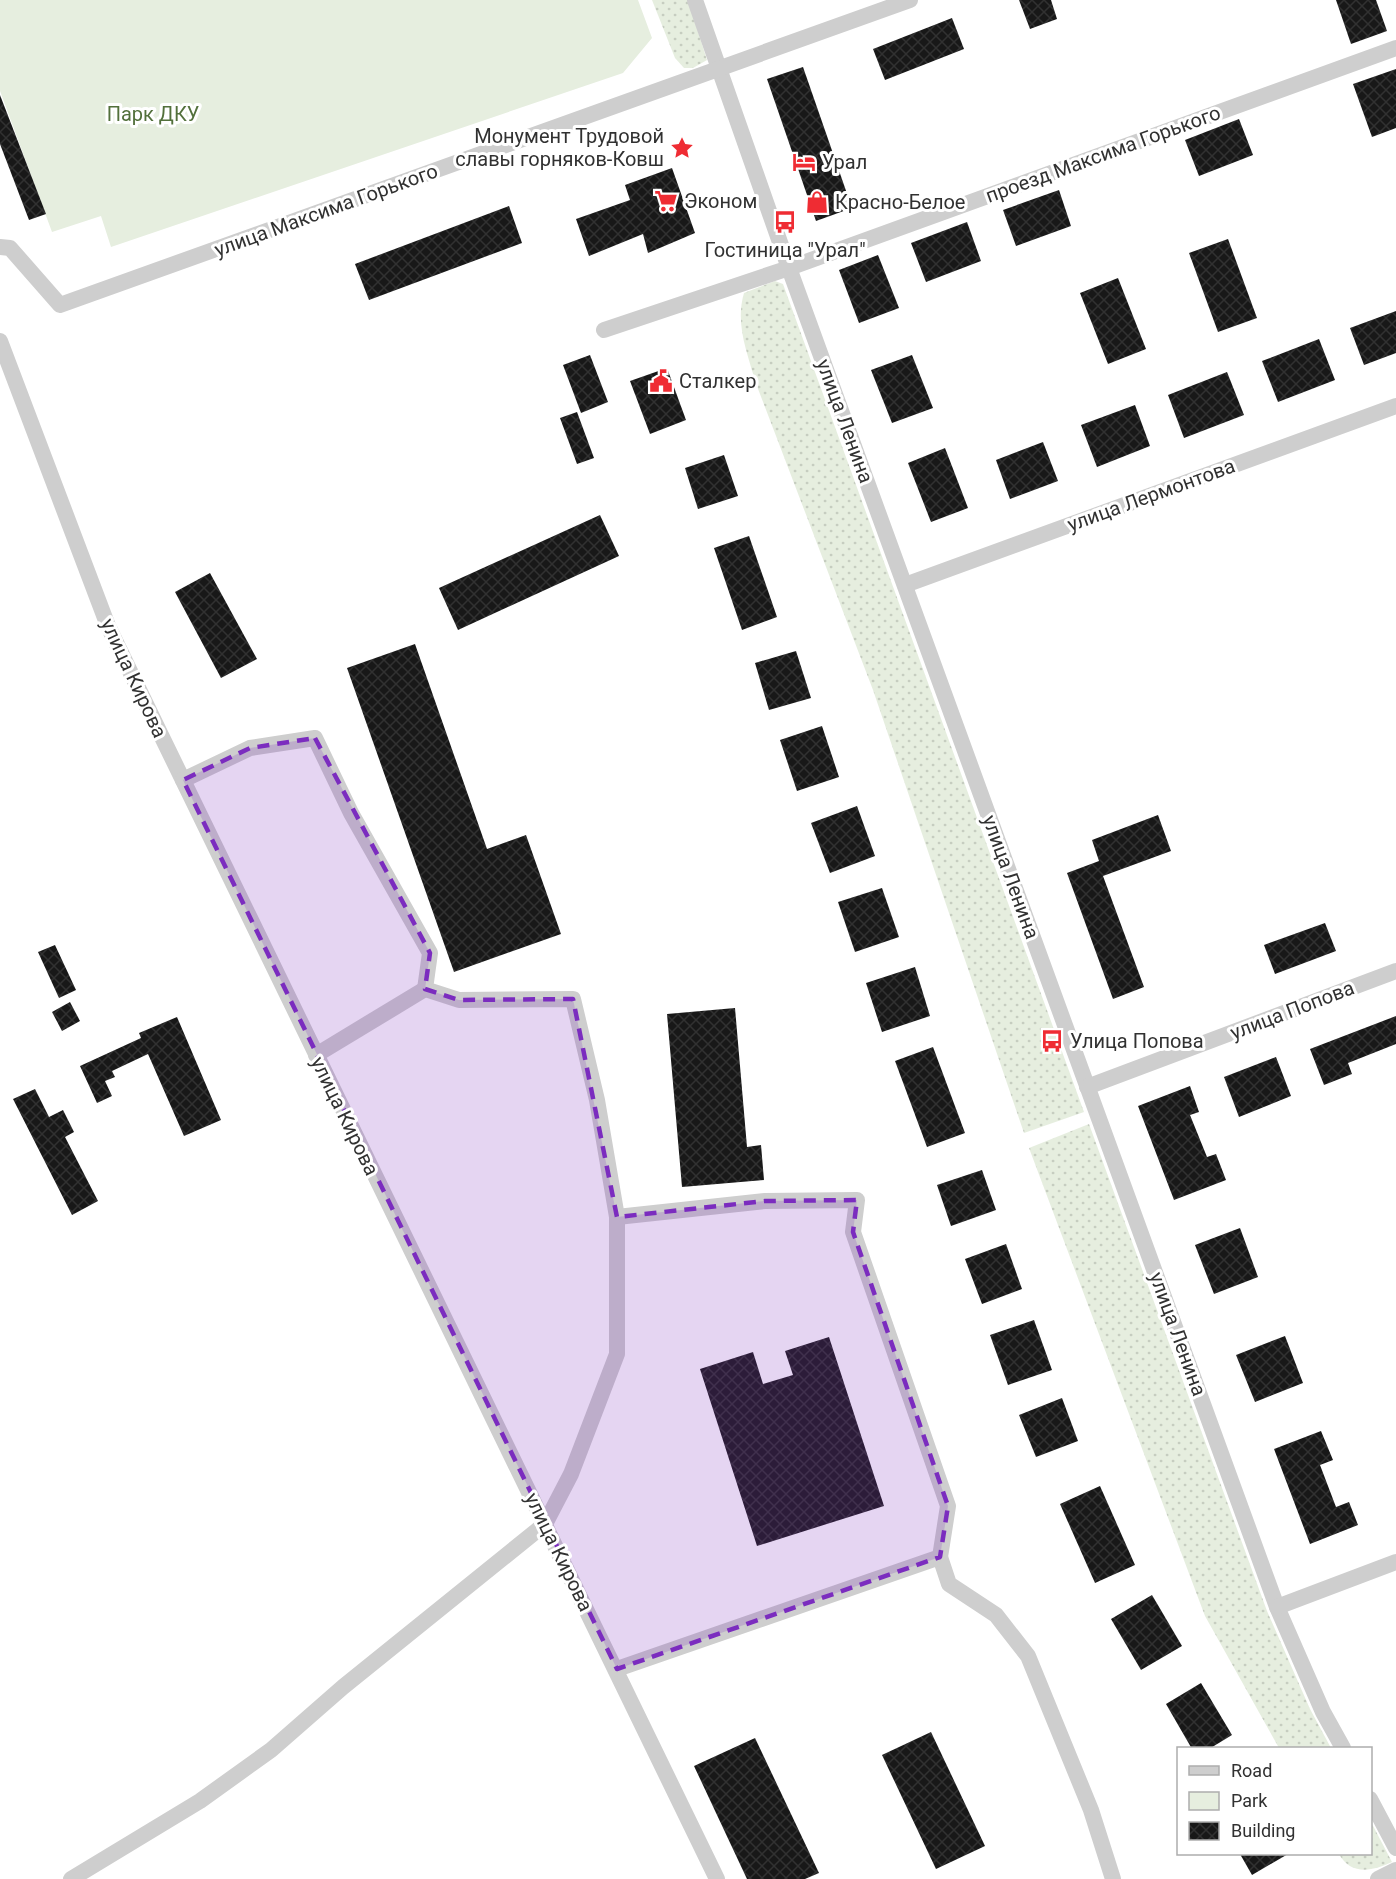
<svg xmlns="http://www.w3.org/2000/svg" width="1396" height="1879" font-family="Roboto,sans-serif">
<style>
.grass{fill:url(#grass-dots)}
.green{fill:#e6eedf}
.building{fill:url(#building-cross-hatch)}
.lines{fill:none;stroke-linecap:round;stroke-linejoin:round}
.minor{stroke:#cecece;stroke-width:16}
.marked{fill:#7b2cbf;fill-opacity:0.2;stroke:#7b2cbf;stroke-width:4.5;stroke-dasharray:12 8;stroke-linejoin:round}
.labels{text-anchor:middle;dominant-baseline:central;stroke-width:6;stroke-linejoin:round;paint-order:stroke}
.park-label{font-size:20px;fill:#52703b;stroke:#fff}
.poi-label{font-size:20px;fill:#313131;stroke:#fff;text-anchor:start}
.street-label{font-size:20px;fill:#313131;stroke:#fff}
</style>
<defs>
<pattern id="grass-dots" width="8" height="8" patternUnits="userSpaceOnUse" patternTransform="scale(1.5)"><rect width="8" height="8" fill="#e6eedf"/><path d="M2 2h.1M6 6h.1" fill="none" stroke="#c6cdc0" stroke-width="1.8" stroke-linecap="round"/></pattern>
<pattern id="building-cross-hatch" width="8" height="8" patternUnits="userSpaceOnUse" patternTransform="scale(1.5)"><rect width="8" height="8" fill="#181818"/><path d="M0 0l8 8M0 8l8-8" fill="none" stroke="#313131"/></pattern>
</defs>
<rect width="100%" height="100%" fill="#fff"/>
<!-- grass -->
<g class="grass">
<polygon points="652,0 688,0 707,60 693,68 684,68 675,58"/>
<path d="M775,281L783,284L1084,1112L1024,1133L873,690L755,381C747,351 735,324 744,293Z"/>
<polygon points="1089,1124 1267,1611 1310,1709 1331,1748 1279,1748 1205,1616 1029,1148"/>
<path d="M1371,1822L1392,1862C1373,1871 1351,1876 1339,1854H1370Z"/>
</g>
<!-- green -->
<polygon class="green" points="0,0 638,0 652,38 623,73 111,247 101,216 52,232 0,91"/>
<!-- building -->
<g class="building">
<polygon points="1019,0 1051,0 1057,19 1030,29"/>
<polygon points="1336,0 1376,0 1387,31 1351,44"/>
<polygon points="952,18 964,49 885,80 873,49"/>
<polygon points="803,67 852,208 816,221 767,79"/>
<polygon points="1396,69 1396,128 1372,137 1353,84"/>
<polygon points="0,95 46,214 29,220 0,144"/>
<polygon points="1239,119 1253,155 1199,176 1185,140"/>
<polygon points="672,168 695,233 648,253 643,234 589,256 576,219 630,200 625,185"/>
<polygon points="1059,190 1071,226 1016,246 1003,210"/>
<polygon points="509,206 522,243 369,300 355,264"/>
<polygon points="967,222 981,261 926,282 911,243"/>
<polygon points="1228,239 1257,318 1218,332 1189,253"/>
<polygon points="878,255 899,308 859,323 839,270"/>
<polygon points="1118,278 1146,349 1108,364 1080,293"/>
<polygon points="1396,311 1396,353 1364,365 1350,328"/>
<polygon points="1319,339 1335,380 1278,402 1262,361"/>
<polygon points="590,355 608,402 581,413 563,365"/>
<polygon points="912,355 933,408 892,423 871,370"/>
<polygon points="667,368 686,420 650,434 630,381"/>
<polygon points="1227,372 1244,415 1184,438 1168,395"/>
<polygon points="1135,405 1150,446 1097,467 1081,425"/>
<polygon points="577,412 594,458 577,464 560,418"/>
<polygon points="1043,442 1058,481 1010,499 996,460"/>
<polygon points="945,448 968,508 931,522 908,463"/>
<polygon points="724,455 738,496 698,509 685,468"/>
<polygon points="600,515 619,556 458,630 439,588"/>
<polygon points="749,536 777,617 742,630 714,548"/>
<polygon points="210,573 257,659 221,678 175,592"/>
<polygon points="415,644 487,849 526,835 561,934 454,972 347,668"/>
<polygon points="796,651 811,698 769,710 755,663"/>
<polygon points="822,726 839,777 797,791 780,740"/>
<polygon points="857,806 875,856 830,873 811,823"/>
<polygon points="1158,815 1171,851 1103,876 1144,987 1113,999 1067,873 1099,861 1092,840"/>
<polygon points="882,888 899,937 855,952 838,902"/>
<polygon points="1325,923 1336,951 1275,974 1264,945"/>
<polygon points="55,945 76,990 59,998 38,952"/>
<polygon points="915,967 930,1016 882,1032 866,983"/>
<polygon points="70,1002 80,1021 62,1031 52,1012"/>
<polygon points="735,1008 747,1147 761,1145 764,1180 682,1187 667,1014"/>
<polygon points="1396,1016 1396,1044 1348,1063 1352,1074 1324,1085 1310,1049"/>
<polygon points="177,1017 221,1120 184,1136 148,1054 112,1071 115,1077 105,1081 112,1096 97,1103 80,1066 141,1038 139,1033"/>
<polygon points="933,1047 965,1133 927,1147 895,1061"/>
<polygon points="1276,1057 1291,1096 1239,1117 1224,1077"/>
<polygon points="1190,1086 1199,1112 1190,1115 1207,1157 1216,1154 1226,1180 1174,1200 1138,1106"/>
<polygon points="35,1089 49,1117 63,1110 74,1132 65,1137 98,1201 72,1215 13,1099"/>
<polygon points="982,1170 996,1210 951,1226 937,1185"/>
<polygon points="1240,1228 1258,1277 1214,1294 1195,1245"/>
<polygon points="1006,1244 1022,1289 982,1304 965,1259"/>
<polygon points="1034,1320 1052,1370 1008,1385 990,1335"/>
<polygon points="1285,1336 1303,1383 1255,1402 1236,1355"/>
<polygon points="829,1337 884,1506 757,1546 700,1369 753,1352 763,1384 793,1375 785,1351"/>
<polygon points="1062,1398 1078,1441 1036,1457 1019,1415"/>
<polygon points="1321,1431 1333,1460 1320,1465 1336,1507 1349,1502 1358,1525 1310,1544 1274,1449"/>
<polygon points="1100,1486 1135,1565 1095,1583 1060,1504"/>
<polygon points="1152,1595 1182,1646 1141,1670 1111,1619"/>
<polygon points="1201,1683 1232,1735 1209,1749 1192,1749 1166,1704"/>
<polygon points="931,1732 985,1846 936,1869 882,1755"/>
<polygon points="755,1738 819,1873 805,1879 747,1879 694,1766"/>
<polygon points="1240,1854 1288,1854 1252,1875"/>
</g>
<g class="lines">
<!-- minor -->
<g class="minor">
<polyline points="695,0 789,268 1277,1607 1323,1712 1343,1748"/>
<polyline points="0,247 10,248 60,305 910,0"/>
<polyline points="604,330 789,268 1396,48"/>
<polyline points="0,341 108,626 717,1879"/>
<polyline points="905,585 1396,406"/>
<polyline points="183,780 250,748 315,738 351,813 430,953 425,989 459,1000 573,999 597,1100 617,1217"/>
<polyline points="316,1055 425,989"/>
<polyline points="1087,1087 1396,971"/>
<polyline points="940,1557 949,1584 996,1615 1028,1656 1091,1810 1113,1879"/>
<polyline points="1277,1607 1396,1562"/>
<polyline points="1370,1799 1396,1848"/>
<polyline points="71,1879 200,1801 271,1750 343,1687 545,1524 571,1474 617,1354 617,1217 765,1201 857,1200 853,1232 948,1506 940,1557 617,1669"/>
<polyline points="1378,1879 1396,1870"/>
</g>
</g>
<!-- marked area -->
<path class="marked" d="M315,738L430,953L425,989L459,1000L573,999L617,1217L765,1201L857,1200L853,1232L948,1506L940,1557L617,1669L183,780L250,748Z"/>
<!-- icons -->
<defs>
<g id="sight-bare" transform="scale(1.8)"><path d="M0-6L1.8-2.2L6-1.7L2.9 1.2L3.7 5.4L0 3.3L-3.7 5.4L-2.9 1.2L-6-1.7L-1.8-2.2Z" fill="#ef2c33" stroke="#fff" stroke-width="2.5" paint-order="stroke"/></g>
<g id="hotel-bare" transform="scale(1.8)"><path d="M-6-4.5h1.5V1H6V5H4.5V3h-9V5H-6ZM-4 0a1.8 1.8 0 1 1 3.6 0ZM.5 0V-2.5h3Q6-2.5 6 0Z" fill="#ef2c33" stroke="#fff" stroke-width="2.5" paint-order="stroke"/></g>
<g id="supermarket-bare" transform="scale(1.8)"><path d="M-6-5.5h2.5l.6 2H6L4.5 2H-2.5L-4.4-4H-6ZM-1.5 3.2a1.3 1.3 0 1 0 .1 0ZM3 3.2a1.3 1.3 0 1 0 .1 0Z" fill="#ef2c33" stroke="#fff" stroke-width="2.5" paint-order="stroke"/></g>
<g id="shop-bare" transform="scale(1.8)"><path d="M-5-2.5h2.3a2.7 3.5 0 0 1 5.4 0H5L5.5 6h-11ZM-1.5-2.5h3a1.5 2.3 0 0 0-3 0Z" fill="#ef2c33" stroke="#fff" stroke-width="2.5" paint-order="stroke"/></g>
<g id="bus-bare" transform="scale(1.8)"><path d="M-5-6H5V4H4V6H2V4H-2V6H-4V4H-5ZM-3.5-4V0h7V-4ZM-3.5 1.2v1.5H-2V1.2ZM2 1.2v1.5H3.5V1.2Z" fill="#ef2c33" stroke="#fff" stroke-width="2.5" paint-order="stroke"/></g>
<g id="civic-bare" transform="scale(1.8)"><path d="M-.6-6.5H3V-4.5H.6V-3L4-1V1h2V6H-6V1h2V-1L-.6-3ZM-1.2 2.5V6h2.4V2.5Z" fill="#ef2c33" stroke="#fff" stroke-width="2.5" paint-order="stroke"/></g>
</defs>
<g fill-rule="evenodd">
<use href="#sight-bare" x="682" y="148"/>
<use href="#hotel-bare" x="804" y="162"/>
<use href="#supermarket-bare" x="666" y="201"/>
<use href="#shop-bare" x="817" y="202"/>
<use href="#bus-bare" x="785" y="222"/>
<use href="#civic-bare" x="661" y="381"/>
<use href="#bus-bare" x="1052" y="1041"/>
</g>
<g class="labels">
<!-- park labels -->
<g class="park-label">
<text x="153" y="114">Парк ДКУ</text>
</g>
<!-- poi labels -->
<g class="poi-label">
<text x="664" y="136" text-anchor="end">Монумент Трудовой<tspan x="664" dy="23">славы горняков-Ковш</tspan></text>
<text x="822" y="162">Урал</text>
<text x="684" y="201">Эконом</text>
<text x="835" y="202">Красно-Белое</text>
<text x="785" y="250" text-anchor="middle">Гостиница "Урал"</text>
<text x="679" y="381">Сталкер</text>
<text x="1070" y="1041">Улица Попова</text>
</g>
<!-- street labels -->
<g class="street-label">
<text transform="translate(1103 154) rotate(-20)">проезд Максима Горького</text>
<text transform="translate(326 210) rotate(-20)">улица Максима Горького</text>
<text transform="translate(845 421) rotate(70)">улица Ленина</text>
<text transform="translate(1151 495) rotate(-20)">улица Лермонтова</text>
<text transform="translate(134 678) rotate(65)">улица Кирова</text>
<text transform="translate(1011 877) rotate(70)">улица Ленина</text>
<text transform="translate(1292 1010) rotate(-21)">улица Попова</text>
<text transform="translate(345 1116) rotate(64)">улица Кирова</text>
<text transform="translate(1178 1334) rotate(70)">улица Ленина</text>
<text transform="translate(559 1552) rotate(64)">улица Кирова</text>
</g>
</g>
<!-- legend -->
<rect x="1177" y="1747" width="195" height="108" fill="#ffffff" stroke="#adadad" stroke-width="1.5"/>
<rect x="1189" y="1766" width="30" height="9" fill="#cecece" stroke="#adadad" stroke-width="1.5"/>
<text x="1231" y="1777" font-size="18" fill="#313131">Road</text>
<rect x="1189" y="1792" width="30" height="18" fill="#e6eedf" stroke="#adadad" stroke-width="1.5"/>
<text x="1231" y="1807" font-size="18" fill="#313131">Park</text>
<rect x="1189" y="1822" width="30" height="18" fill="url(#building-cross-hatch)" stroke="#adadad" stroke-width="1.5"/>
<text x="1231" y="1837" font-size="18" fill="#313131">Building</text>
</svg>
